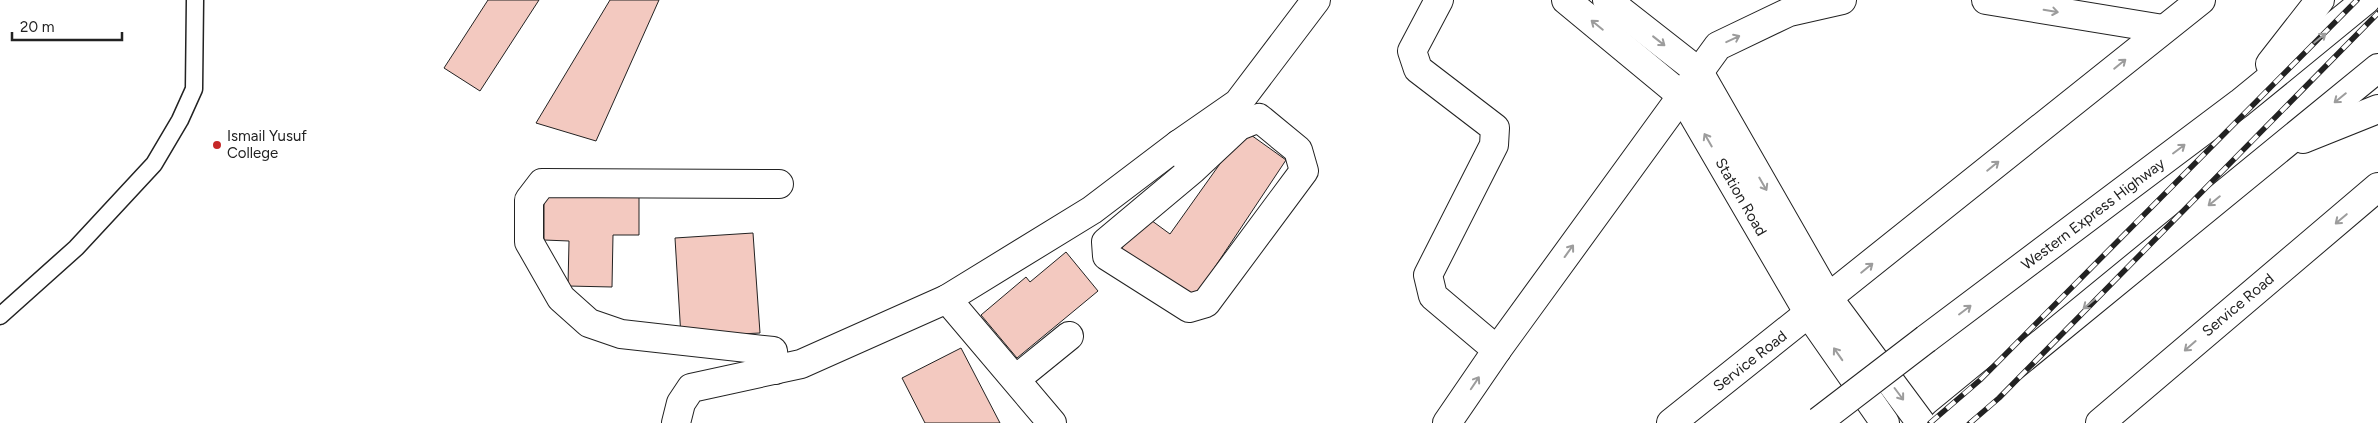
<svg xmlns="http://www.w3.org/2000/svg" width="2378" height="423" font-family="Figtree,sans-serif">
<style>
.building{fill:#f3c9c0;stroke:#222}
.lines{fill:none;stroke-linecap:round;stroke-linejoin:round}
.service-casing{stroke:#222;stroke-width:19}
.minor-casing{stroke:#222;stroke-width:30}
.tertiary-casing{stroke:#222;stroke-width:30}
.trunk-casing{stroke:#222;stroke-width:30}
.service{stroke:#fff;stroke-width:16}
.minor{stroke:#fff;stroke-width:28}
.tertiary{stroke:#fff;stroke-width:28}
.trunk{stroke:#fff;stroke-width:28}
.rail-casing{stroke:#222;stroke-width:5.5}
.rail{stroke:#fff;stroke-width:4;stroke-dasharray:11;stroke-linecap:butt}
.trunk-bridge-casing{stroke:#222;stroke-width:30;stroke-linecap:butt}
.trunk-bridge{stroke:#fff;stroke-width:28}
.oneway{stroke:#9c9c9c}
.poi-dot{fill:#c62828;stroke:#fff;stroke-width:2}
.labels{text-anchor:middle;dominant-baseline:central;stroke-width:4;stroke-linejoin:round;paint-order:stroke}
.poi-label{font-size:15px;fill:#222;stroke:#fff;text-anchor:start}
.street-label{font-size:15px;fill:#222;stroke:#fff}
</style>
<rect width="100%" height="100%" fill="#fff"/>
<!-- building -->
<g class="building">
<polygon points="488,0 539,0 480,91 444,68"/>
<polygon points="610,0 659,0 596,141 536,123"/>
<polygon points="1244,130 1286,160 1193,300 1120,251 1144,215 1170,234"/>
<polygon points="544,194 639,197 639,235 613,235 612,287 568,286 569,241 544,240"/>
<polygon points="753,233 760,333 681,337 675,238"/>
<polygon points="1066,252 1098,291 1017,358 981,315 1026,277 1030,282"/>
<polygon points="961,348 1000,423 925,423 902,378"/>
</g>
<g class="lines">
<!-- service casing -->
<g class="service-casing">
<polyline id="service" points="0,316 76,248 154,164 180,120 194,89 195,0"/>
</g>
<!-- minor casing -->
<g class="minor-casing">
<g id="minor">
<polyline points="1439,0 1412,51 1418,69 1495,128 1494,145 1428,275 1433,296 1497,350"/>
<polyline points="1986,0 2163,29"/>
<polyline points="1179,144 1192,170 1239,126 1259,118 1298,150 1304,171 1206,303 1189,308 1107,256 1106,242 1192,170"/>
<polyline points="947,299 1052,423"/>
<polyline points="775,370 773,351 621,334 589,323 561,298 529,242 529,200 542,183 779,184"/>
<polyline points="1016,379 1069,336"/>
<polyline points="676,423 681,403 691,388 801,364 947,299 1092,210 1179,144 1238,103 1316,0"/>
<polyline points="1447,423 1497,350 1718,46 1789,12 1842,0"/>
</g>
</g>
<!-- tertiary casing -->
<g class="tertiary-casing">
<g id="tertiary">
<polyline points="1566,0 1682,96 1809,314 1885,423"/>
<polyline points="1607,0 1699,72 1829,299 1921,423"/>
<polyline points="1671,423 2201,0"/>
<polyline points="2100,423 2378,187"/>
</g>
</g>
<!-- trunk casing -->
<g class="trunk-casing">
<g id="trunk">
<polyline points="2270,64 2320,0"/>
<polyline points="2303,139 2378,109"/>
<polyline points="1926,339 2240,103 2366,0"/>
<polyline points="1944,423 2378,68"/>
</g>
</g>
<!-- service -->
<use href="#service" class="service"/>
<!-- minor -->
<use href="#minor" class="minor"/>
<!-- tertiary -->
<use href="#tertiary" class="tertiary"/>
<!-- trunk -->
<use href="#trunk" class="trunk"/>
<!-- rail casing -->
<g class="rail-casing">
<g id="rail">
<polyline points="1930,423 1980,380 2357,0"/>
<polyline points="1970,423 1999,398 2378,13"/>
</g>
</g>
<!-- rail -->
<use href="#rail" class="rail"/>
<!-- trunk-bridge casing -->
<g class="trunk-bridge-casing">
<polyline id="trunk-bridge" points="1819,421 1926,339"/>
</g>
<!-- trunk-bridge -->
<use href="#trunk-bridge" class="trunk-bridge"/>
</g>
<!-- one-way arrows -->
<defs><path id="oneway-shaft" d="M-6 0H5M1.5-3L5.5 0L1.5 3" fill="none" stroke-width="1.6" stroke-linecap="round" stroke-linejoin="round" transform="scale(1.25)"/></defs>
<g class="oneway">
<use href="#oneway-shaft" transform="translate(2051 11) rotate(9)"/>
<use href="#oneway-shaft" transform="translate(1597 25) rotate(-141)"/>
<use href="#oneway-shaft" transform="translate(2320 38) rotate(-39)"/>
<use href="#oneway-shaft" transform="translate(1733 39) rotate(-25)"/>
<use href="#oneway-shaft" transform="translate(1659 41) rotate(38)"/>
<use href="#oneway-shaft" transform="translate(2120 64) rotate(-39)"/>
<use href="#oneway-shaft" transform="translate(2340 98) rotate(141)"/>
<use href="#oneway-shaft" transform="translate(1708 140) rotate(-120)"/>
<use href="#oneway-shaft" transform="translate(2179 149) rotate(-37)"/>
<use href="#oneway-shaft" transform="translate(1993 166) rotate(-39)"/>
<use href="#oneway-shaft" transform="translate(1763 184) rotate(60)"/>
<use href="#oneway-shaft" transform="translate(2214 201) rotate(141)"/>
<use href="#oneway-shaft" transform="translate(2341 219) rotate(140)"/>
<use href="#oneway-shaft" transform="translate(1569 251) rotate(-54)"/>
<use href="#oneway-shaft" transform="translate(1867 268) rotate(-39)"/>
<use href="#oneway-shaft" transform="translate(2089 304) rotate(141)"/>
<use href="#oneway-shaft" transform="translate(1965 310) rotate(-37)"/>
<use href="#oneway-shaft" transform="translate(2190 346) rotate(139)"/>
<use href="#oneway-shaft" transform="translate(1838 354) rotate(-125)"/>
<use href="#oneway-shaft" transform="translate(1475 383) rotate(-56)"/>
<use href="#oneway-shaft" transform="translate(1899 394) rotate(53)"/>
</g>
<!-- markers -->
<circle class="poi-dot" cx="217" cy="145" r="5"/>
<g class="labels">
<!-- poi labels -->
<g class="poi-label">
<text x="227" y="136">Ismail Yusuf<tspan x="227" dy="17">College</tspan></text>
</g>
<!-- street labels -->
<g class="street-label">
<text transform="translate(1741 197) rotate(60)">Station Road</text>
<text transform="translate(2093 214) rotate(-37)">Western Express Highway</text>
<text transform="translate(2238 305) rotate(-40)">Service Road</text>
<text transform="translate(1750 361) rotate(-38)">Service Road</text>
</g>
</g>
<!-- scale -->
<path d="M12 32v8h110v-8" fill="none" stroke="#222222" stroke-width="2.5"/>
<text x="20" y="32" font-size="15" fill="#222222" stroke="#ffffff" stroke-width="4" paint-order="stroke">20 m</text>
</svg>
